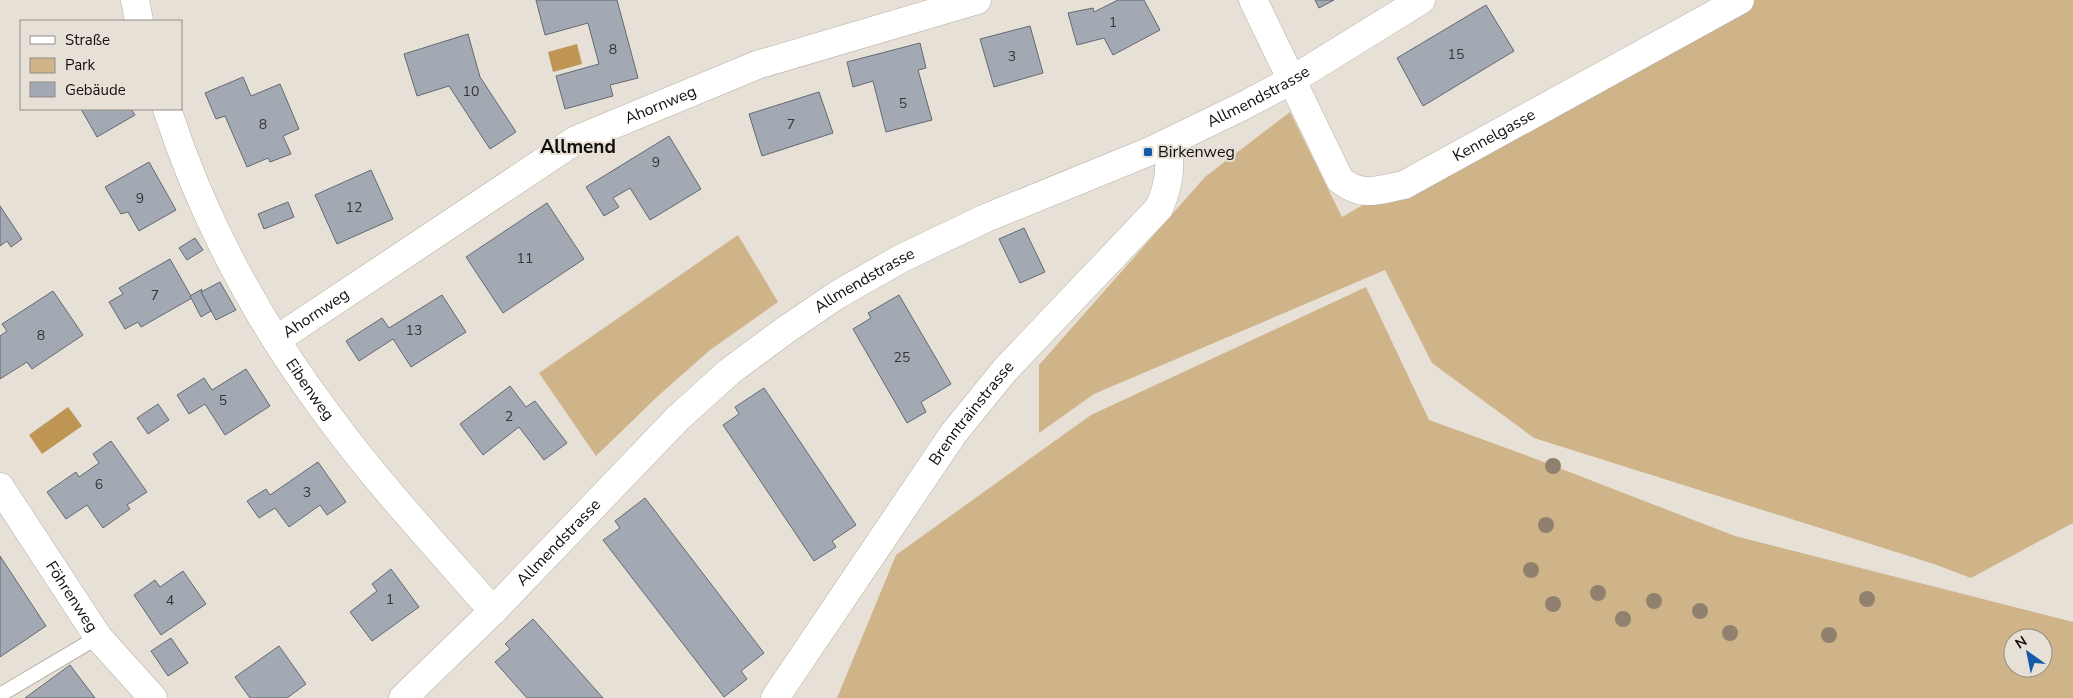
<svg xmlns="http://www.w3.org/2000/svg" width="2073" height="698" font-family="'Nunito Sans',sans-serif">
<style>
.green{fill:#cfb389;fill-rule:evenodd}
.water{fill:#bf9553}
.building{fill:#a2a9b2;stroke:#636972}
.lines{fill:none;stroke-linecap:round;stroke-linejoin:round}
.lane-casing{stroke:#b7b0a7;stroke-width:16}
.street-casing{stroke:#b7b0a7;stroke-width:29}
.lane{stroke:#fff;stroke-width:14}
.street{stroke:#fff;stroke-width:28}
.tree{fill:#8f816d}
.poi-dot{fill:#1559a9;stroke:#e7e0d6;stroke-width:2}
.labels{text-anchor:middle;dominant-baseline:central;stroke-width:4;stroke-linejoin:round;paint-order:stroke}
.number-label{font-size:14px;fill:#353535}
.street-label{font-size:16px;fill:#110e0b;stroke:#e7e0d6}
.poi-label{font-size:16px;fill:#110e0b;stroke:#e7e0d6;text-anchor:start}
.quarter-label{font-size:19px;font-weight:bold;fill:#110e0b;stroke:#e7e0d6}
</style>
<rect width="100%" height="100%" fill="#e7e0d6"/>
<!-- green -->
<g class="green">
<polygon points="1719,0 2073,0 2073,523 1971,578 1934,564 1534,438 1432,363 1385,270 1094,394 1039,433 1039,365 1205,177 1290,112 1342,217"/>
<polygon points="738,235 778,302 710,350 658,396 596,456 539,373"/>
<path d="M1366,287L1429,420L1520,453L1735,536L2073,622V698H837L896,555L1091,415ZM2013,638H2043V668H2013Z"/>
</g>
<!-- water -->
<g class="water">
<polygon points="577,44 582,64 553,72 548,52"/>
<polygon points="68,407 82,426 42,454 29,435"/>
</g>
<!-- building -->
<g class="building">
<polygon points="536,0 617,0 638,78 610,85 613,96 565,109 556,76 599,64 588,23 545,35"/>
<polygon points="1118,0 1144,0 1160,30 1113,55 1104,38 1077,45 1068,13 1093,8 1094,12"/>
<polygon points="1315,0 1334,0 1319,8"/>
<polygon points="1486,5 1514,51 1423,106 1397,58"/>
<polygon points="1030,26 1043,73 994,87 980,39"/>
<polygon points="468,34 480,77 516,132 490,149 449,86 417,96 404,54"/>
<polygon points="920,43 926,68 918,70 932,120 886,132 873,81 853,87 847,62"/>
<polygon points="243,77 251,96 280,84 299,129 283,136 291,154 270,162 268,158 247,167 225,116 216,119 205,93"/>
<polygon points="819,92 833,133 762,156 749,114"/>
<polygon points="81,109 131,109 135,115 97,137"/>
<polygon points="669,136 701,189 650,220 630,188 613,198 619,207 604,216 586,187"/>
<polygon points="149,162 176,210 139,231 128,212 121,214 105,187"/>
<polygon points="371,170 393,219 337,244 315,195"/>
<polygon points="288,202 294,217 264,229 258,214"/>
<polygon points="547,203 584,259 503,313 466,257"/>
<polygon points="0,206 22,239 11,247 7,241 0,246"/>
<polygon points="1024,228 1045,272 1020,283 999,239"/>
<polygon points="195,238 203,250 187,260 179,248"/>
<polygon points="170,259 192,298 141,327 138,322 125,329 109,302 123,294 119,288"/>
<polygon points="220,282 236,310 216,320 201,292"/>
<polygon points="202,289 201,292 211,311 201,317 190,296"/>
<polygon points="53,291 83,335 32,369 27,362 0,379 0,336 7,331 2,324"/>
<polygon points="442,295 466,332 411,367 393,339 359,361 346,341 382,318 389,328"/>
<polygon points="899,295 951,384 921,402 926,412 907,423 853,329 871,318 868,313"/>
<polygon points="246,369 270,406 225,435 205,404 189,414 177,395 204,378 212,390"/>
<polygon points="510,386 526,407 535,401 567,443 544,460 519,427 483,455 460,424"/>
<polygon points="764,388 856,525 832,541 836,547 814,561 723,425 739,414 735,407"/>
<polygon points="158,404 169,420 148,434 137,418"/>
<polygon points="111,441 147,492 127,505 130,509 103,528 87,505 66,519 47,492 76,472 79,477 99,463 93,454"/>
<polygon points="318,462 346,502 327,515 320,505 289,527 275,508 259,518 247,501 266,489 270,495"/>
<polygon points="645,498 764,653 741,671 747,679 724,697 603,540 620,528 615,521"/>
<polygon points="0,556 46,626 0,657"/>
<polygon points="391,569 419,607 372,641 350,612 377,591 372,584"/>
<polygon points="183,571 206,604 161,635 134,595 155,580 160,587"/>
<polygon points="533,619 603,698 527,698 495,662 510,649 505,644"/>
<polygon points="171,638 188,663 168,676 151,651"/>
<polygon points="279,646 306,684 287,698 250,698 235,677"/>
<polygon points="70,665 95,698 25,698"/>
</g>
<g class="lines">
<!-- lane casing -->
<g class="lane-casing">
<polyline id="lane" points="0,695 98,637"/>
</g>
<!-- street casing -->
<g class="street-casing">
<g id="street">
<polyline points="135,0 139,21"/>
<path id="s1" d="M1253,0L1340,180C1363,198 1377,190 1404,185L1740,0"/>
<path id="s2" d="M167,109C203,220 260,325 330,418C380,486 438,548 493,611"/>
<path id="s3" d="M276,340L576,140L757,65L977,0"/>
<path id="s4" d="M0,487L98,637L153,698"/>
<path id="s5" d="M403,698L493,611L678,418L730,371L787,329L837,295L900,259L986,218L1148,152L1241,107L1292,80L1421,0"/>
<path id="s6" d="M775,698L953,434L1005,370L1159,208C1170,183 1170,169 1169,143"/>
</g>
</g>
<!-- lane -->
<use href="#lane" class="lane"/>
<!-- street -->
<use href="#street" class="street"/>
</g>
<!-- trees -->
<g class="tree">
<circle cx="1553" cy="466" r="8"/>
<circle cx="1546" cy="525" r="8"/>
<circle cx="1531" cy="570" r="8"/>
<circle cx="1598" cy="593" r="8"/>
<circle cx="1867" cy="599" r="8"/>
<circle cx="1654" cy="601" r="8"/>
<circle cx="1553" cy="604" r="8"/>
<circle cx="1700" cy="611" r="8"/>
<circle cx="1623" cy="619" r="8"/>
<circle cx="1730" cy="633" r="8"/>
<circle cx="1829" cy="635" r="8"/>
</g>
<!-- markers -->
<rect class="poi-dot" x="1143" y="147" width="10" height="10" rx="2.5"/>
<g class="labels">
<!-- number labels -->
<g class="number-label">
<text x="1113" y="22">1</text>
<text x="613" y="49">8</text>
<text x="1456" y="54">15</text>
<text x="1012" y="56">3</text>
<text x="471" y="91">10</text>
<text x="903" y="103">5</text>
<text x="263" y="124">8</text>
<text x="791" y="124">7</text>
<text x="656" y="162">9</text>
<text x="140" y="198">9</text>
<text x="354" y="207">12</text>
<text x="525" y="258">11</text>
<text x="155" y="295">7</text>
<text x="414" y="330">13</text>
<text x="41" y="335">8</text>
<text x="902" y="357">25</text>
<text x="223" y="400">5</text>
<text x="509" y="416">2</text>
<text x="99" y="484">6</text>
<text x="307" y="492">3</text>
<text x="390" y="599">1</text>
<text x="170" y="600">4</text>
</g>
<!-- street labels -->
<g class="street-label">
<text stroke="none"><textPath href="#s5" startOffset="1060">Allmendstrasse</textPath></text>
<text stroke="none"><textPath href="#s3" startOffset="452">Ahornweg</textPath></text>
<text stroke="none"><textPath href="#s1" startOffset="370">Kennelgasse</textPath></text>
<text stroke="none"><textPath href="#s5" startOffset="625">Allmendstrasse</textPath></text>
<text stroke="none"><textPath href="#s3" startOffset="48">Ahornweg</textPath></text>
<text stroke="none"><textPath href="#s2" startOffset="316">Eibenweg</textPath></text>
<text stroke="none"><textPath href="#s6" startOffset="346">Brenntrainstrasse</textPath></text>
<text stroke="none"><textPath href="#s5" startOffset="220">Allmendstrasse</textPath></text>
<text stroke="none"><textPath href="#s4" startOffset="131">Föhrenweg</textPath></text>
</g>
<!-- poi labels -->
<g class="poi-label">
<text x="1158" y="152">Birkenweg</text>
</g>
<!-- quarter labels -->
<g class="quarter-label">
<text x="578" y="147">Allmend</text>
</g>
</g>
<!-- legend -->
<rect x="20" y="20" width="162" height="90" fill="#e7e0d6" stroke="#918c85"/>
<rect x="30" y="36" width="25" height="8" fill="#ffffff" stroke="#918c85"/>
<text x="65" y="45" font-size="15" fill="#110e0b">Straße</text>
<rect x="30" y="58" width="25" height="15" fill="#cfb389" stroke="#918c85"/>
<text x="65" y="70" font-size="15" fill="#110e0b">Park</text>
<rect x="30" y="82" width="25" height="15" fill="#a2a9b2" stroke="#918c85"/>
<text x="65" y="95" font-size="15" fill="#110e0b">Gebäude</text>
<!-- north arrow -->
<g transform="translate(2028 653) rotate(327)"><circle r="24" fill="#e7e0d6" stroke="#918c85"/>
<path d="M0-4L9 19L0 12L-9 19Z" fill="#1559a9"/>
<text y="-8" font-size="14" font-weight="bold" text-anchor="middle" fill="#110e0b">N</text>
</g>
</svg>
